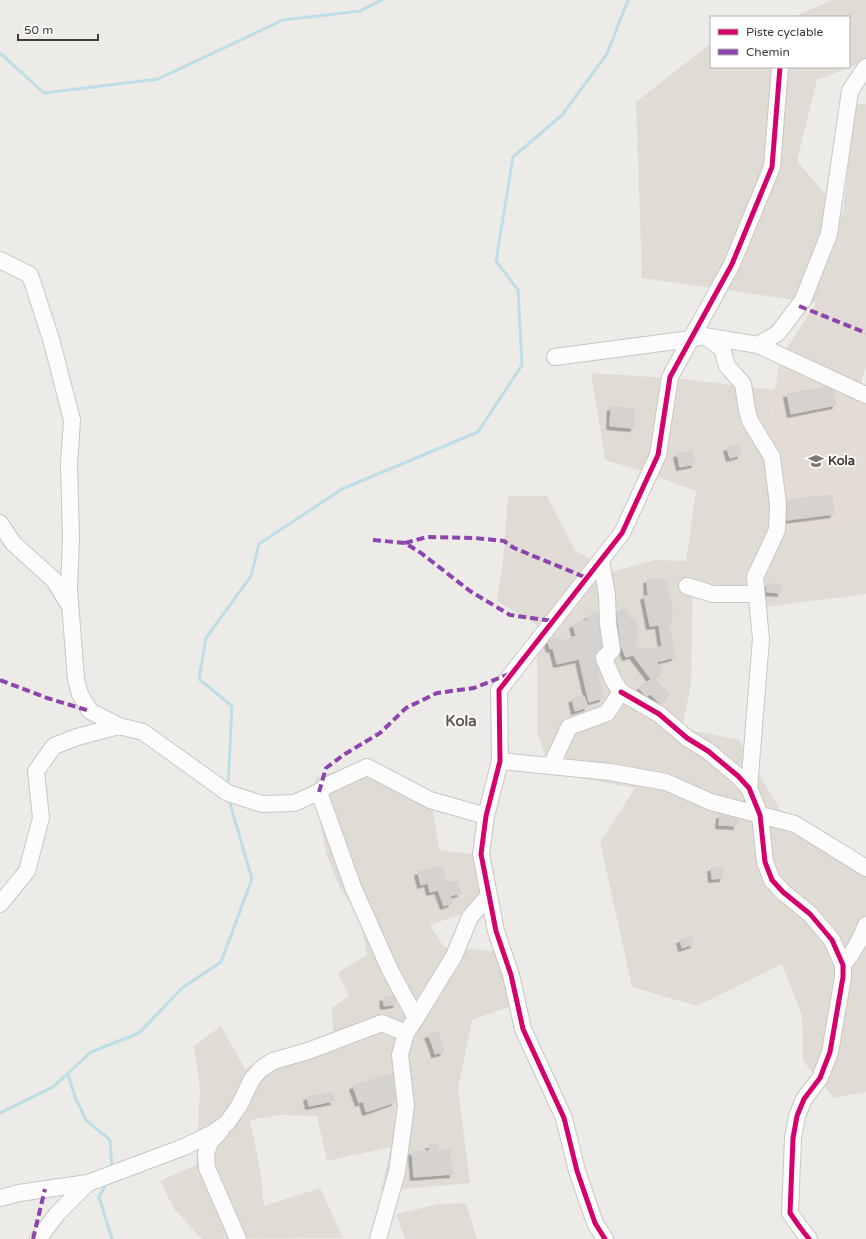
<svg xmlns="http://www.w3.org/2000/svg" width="866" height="1239" font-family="'Varela Round',sans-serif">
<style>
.residential{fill:#e1dbd6}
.education{fill:#e3dcd4}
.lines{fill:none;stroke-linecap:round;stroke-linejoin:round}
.stream{stroke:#bddee7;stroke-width:3}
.building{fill:#d5d2cf;stroke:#d5d1ce;filter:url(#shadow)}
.minor-casing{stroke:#c9c7c4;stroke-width:18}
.minor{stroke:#fcfcfc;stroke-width:16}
.quiet{stroke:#8e44ad;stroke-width:4;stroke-dasharray:8 4;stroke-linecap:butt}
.cycleway-casing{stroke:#fff;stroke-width:8}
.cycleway{stroke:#d6006c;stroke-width:5}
.labels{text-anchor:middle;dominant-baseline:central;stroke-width:3.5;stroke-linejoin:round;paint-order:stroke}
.poi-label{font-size:13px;font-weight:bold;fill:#423b35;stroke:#fff;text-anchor:start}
.quarter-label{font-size:15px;font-weight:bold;fill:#63574e;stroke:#fff}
</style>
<defs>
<filter id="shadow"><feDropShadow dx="-3.5" dy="3.5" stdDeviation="0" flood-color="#0004"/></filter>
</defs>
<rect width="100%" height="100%" fill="#edebe8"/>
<!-- residential -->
<g class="residential">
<polygon points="832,0 866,0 866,61 817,80 797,161 843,215 854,104 866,104 866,367 857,395 780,359 816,303 642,278 636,102 711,43 711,67 849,67 849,17 794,17"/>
<polygon points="591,373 684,379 775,390 767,434 781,534 866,520 866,594 766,607 693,580 691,684 682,728 739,740 782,813 866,859 866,1092 834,1098 803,1061 802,1016 782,964 697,1006 632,987 600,842 635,788 552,773 537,733 537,625 497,601 503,561 508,496 547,496 575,550 612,572 654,560 686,561 696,491 642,471 605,460"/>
<polygon points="367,760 431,796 439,850 479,855 488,905 430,925 444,947 495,951 511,1006 472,1020 458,1089 470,1183 381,1191 391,1147 327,1161 317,1116 279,1115 250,1120 261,1174 264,1206 320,1188 343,1238 202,1239 174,1209 160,1181 196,1165 200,1090 194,1046 221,1026 245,1069 285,1050 333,1037 332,1008 349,996 338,973 367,955 360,917 340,888 326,853 317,803 315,778"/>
<polygon points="466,1203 477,1239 405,1239 396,1214 439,1204"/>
</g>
<!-- education -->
<polygon class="education" points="780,359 866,399 866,520 781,534 767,434"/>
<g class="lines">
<!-- stream -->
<g class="stream">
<polyline points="0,53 44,93 158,79 283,20 360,11 382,0"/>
<polyline points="228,787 232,706 199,679 206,638 251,576 259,544 342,489 478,432 522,365 518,290 496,261 513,157 562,115 607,54 628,0"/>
<polyline points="68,1074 75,1097 86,1120 110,1140 112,1169"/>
<polyline points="0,1113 53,1087 91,1052 139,1033 182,988 221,962 252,879 229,800"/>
<polyline points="107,1183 99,1197 112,1239"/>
</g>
</g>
<!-- building -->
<g class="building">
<polygon points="825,387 833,390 836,405 791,414 787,394"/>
<polygon points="611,407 635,409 634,428 610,426"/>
<polygon points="739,445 741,455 730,458 727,448"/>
<polygon points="692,451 695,464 680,467 677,454"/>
<polygon points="832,495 834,514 787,520 787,500"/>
<polygon points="662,578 662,581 666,581 672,604 672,623 669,623 675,657 656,662 663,670 654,678 670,694 660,704 650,694 647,696 645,695 639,688 651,679 633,655 626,657 621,646 617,612 625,609 630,619 636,619 636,647 650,649 662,646 659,625 650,626 644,596 648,596 647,580"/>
<polygon points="767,584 781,584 781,593 767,592"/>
<polygon points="596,612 598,617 600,636 599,637 602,647 595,657 603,698 589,702 579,659 557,664 553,648 550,649 548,642 550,640 557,638 558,642 576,636 573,625 588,620 587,617"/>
<polygon points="584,696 588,707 575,711 572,699"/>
<polygon points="720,815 737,819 737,826 719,825"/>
<polygon points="442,866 446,883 457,881 461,893 450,896 452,903 444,906 438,890 430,892 428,883 421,885 418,872"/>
<polygon points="723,867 723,878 712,879 711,868"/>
<polygon points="691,936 694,944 682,948 680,940"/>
<polygon points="393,996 397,1004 384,1006 383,998"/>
<polygon points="438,1032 444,1052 435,1054 432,1044 428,1035"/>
<polygon points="393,1073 395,1102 366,1112 363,1101 359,1103 353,1086"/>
<polygon points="332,1092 334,1101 309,1106 307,1097 316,1095 316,1096"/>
<polygon points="429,1145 438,1145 438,1151 450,1150 453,1174 414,1177 412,1152 430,1151"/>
</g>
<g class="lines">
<!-- minor casing -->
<g class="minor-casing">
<g id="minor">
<polyline points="0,260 30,275 51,339 72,420 69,463 71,537 69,590 76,679 80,694 90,711 119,726"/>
<polyline points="704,336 722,348 727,366 743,384 747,410 750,421 772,457 778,504 777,530 755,577 761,639 749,788"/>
<polyline points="758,345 778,333 803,300 829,234 850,91 866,67"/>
<polyline points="555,357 691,339 704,336 758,345 866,395"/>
<polyline points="0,523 13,543 54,580 69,605"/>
<polyline points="687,586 713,594 756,594"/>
<polyline points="621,692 659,714 687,738 708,751 738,776 749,788 760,815 765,862 772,880 783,892 810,914 832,940 843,965 843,977 830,1052 820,1078 804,1099 797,1116 793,1138 790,1213 799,1226 809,1239"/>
<polyline points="500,761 610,772 666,782 711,802 795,824 866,868"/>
<polyline points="551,766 569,727 607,713 621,692 613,680 604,658 612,650 608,624 607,595 601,560"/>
<polyline points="319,792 353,887 390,970 416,1018"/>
<polyline points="0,904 27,871 41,818 36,771 54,746 77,737 119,726 143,732 228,793 262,804 294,803 319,792 326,786 367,767 430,800 486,816"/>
<path d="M843,965C853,953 860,941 866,925"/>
<polyline points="221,1130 210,1142 206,1154 207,1168 238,1239"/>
<polyline points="0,1198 19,1193 88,1183 184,1147 213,1133 227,1123 239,1106 252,1079 261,1069 273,1061 308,1051 382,1023 406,1033"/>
<polyline points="38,1239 57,1214 88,1183"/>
<polyline points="378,1239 397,1172 406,1106 400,1055 406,1033 416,1018 454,956 470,917 489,895"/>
<polyline points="605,1239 595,1223 577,1171 564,1118 523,1029 511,975 496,931 481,854 486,816 500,761 499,690 622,533 658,455 670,377 732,264 772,167 780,67"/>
</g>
</g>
<!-- minor -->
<use href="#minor" class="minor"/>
<!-- quiet -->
<g class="quiet">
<polyline points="799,306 866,333"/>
<polyline points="373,540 405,543 421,553 470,591 510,615 553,621"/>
<polyline points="405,543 427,537 475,538 504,541 514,548 587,578"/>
<polyline points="0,680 47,698 90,711"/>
<polyline points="319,792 326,768 345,754 380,733 406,708 437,693 474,688 509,674"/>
<polyline points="33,1239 45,1189"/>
</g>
<!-- cycleway casing -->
<g class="cycleway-casing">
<g id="cycleway">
<polyline points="621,692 659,714 687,738 708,751 738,776 749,788 760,815 765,862 772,880 783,892 810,914 832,940 843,965 843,977 830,1052 820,1078 804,1099 797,1116 793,1138 790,1213 799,1226 809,1239"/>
<polyline points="605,1239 595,1223 577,1171 564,1118 523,1029 511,975 496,931 481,854 486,816 500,761 499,690 622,533 658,455 670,377 732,264 772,167 780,67"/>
</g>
</g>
<!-- cycleway -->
<use href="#cycleway" class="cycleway"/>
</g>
<!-- icons -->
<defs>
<g id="school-bare" transform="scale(1.2)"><path d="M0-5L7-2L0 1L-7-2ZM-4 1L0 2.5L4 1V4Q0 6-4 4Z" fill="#7e7974" stroke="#fff" stroke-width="2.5" paint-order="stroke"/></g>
</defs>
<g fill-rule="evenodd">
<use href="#school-bare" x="816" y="461"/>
</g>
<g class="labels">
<!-- poi labels -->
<g class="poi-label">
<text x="828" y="461">Kola</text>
</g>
<!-- quarter labels -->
<g class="quarter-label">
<text x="461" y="721">Kola</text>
</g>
</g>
<!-- legend -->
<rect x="710" y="16" width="140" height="52" fill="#ffffff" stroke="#b3b1ae"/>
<rect x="718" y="29" width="20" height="6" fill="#d6006c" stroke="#b3b1ae"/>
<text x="746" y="36" font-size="12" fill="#423b35">Piste cyclable</text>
<rect x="718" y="49" width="20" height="6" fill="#8e44ad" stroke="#b3b1ae"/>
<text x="746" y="56" font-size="12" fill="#423b35">Chemin</text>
<!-- scale -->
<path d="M18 34v6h80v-6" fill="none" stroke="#423b35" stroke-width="2"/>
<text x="24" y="34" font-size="12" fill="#423b35" stroke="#ffffff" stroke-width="3" paint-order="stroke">50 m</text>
</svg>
